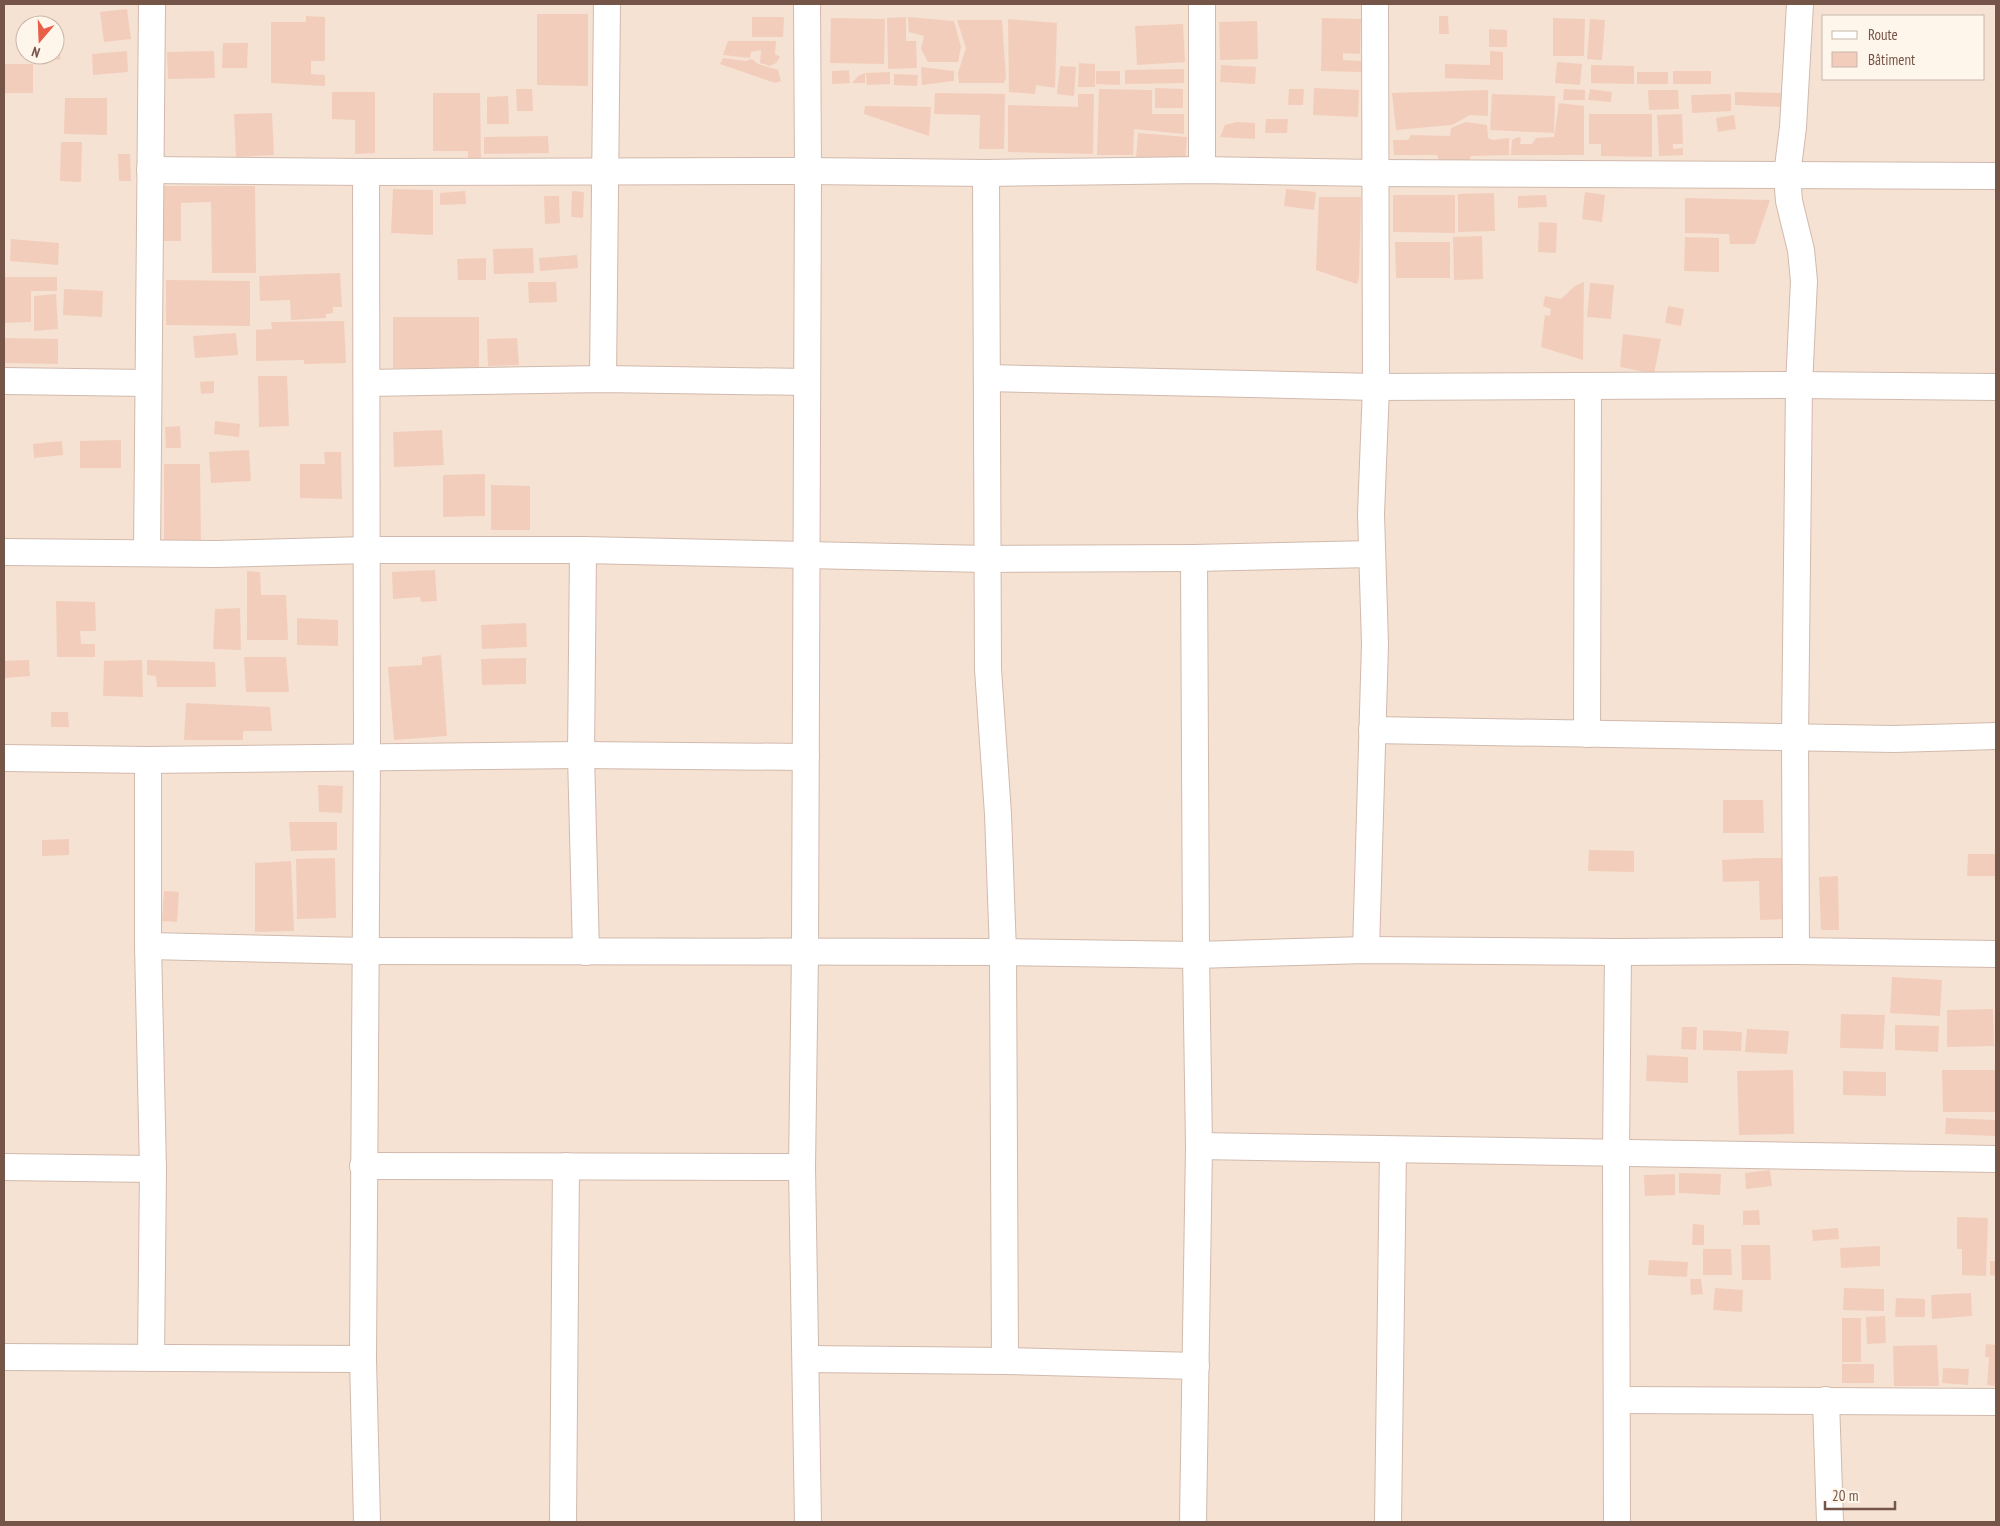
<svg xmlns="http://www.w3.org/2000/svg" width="2000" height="1526" font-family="'PT Sans Narrow',sans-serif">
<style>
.residential{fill:#f5e2d3;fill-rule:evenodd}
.building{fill:#f3cdbc}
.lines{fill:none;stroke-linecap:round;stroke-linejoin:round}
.minor-casing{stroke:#d1baad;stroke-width:28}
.minor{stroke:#fff;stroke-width:26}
</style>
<rect width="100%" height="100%" fill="#fdf1e5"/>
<!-- residential -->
<path class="residential" d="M4,4H1996V1522H4ZM1824,16H1984V79H1824ZM25,25H55V55H25Z"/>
<!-- building -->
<g class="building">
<polygon points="127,9 131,39 104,42 100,12"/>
<polygon points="537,14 588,14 588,86 537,85"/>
<polygon points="306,16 325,17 325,61 311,61 311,74 325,75 325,86 271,83 271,22 306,22"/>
<polygon points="1439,16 1448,16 1449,34 1439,34"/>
<polygon points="752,17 784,17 783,37 752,37"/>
<polygon points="906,17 906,41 916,41 917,68 888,69 887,18"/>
<polygon points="908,17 954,21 961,47 958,62 928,62 921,49 924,36 909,32"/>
<polygon points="831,18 885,19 884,64 830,63"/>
<polygon points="1322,18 1361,19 1360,54 1343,53 1343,60 1361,61 1361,72 1321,71"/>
<polygon points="1553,18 1585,19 1584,56 1553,56"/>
<polygon points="1008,19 1057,23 1055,88 1036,85 1035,94 1009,92"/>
<polygon points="1590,19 1605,20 1602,60 1587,59"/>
<polygon points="957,20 1002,20 1006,77 1004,83 959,83 958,73 966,48"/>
<polygon points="1257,21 1258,59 1220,60 1219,22"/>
<polygon points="1183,24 1185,62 1137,65 1135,26"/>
<polygon points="1489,29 1507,30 1507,47 1489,47"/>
<polygon points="728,41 776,41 775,54 780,57 776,63 770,66 760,63 761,50 751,52 750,58 723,55"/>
<polygon points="55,42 61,43 60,60 44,59 45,55 55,55"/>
<polygon points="223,43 248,43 247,68 222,68"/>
<polygon points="127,51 128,72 93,75 92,54"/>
<polygon points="214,51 215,78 168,79 167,52"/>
<polygon points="1490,51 1503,52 1503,80 1445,78 1445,64 1490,65"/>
<polygon points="723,58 746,61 752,59 758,64 778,70 781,81 775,83 720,64"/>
<polygon points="1557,62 1582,64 1580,85 1555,83"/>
<polygon points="1079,63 1095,64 1095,87 1078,87"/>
<rect x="4" y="64" width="29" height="29"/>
<polygon points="1221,65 1256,67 1255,84 1220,82"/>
<polygon points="1591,65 1634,66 1634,84 1591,83"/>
<polygon points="1060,66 1076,67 1074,96 1057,94"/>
<polygon points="921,67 954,71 954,81 922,85"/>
<polygon points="1184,69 1184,83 1125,84 1125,70"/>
<polygon points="849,70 850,83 832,84 832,71"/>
<polygon points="1096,71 1120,71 1120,85 1096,84"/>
<rect x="1673" y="71" width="38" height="13"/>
<polygon points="890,72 890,84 867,85 866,73"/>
<rect x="1637" y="72" width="31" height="12"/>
<polygon points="865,73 865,83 852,83 858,76"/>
<polygon points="894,74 918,75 917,86 894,85"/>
<polygon points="1155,88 1183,89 1183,108 1155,108"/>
<polygon points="1314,88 1359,90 1358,117 1313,115"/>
<polygon points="516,89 532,89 533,111 517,111"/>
<polygon points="1099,89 1152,90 1152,114 1184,114 1184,134 1134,129 1133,155 1097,155"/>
<polygon points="1289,89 1304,89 1303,105 1288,105"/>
<polygon points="1564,89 1585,90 1585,100 1563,100"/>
<polygon points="1590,89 1612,92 1611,102 1588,100"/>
<polygon points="1488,90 1488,116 1470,115 1452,125 1396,130 1392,93"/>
<polygon points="1648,90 1678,90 1679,109 1649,110"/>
<polygon points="332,92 375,92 375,153 355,154 355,120 332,119"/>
<polygon points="1735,92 1781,93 1781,107 1735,105"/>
<polygon points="433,93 480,93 481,160 468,160 468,151 433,151"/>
<polygon points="935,93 1005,94 1004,149 979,149 980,115 934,114"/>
<polygon points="1078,94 1094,94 1093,154 1008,152 1008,105 1078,107"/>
<polygon points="1492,94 1555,96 1554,133 1490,130"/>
<polygon points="1731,94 1731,111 1692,113 1691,95"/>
<polygon points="508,96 509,124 487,124 487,97"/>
<polygon points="65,98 107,98 107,135 64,134"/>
<polygon points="1559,103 1584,106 1584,155 1511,155 1512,140 1518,137 1521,138 1520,144 1532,144 1536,138 1554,137"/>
<polygon points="865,106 931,107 929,136 864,114"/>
<polygon points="272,113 274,155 236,157 234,114"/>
<polygon points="1589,114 1652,114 1652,157 1601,156 1601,144 1589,144"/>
<polygon points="1682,114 1683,144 1673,144 1673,149 1683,148 1683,155 1659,156 1657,115"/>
<polygon points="1734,115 1736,129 1718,132 1716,118"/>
<polygon points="1266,119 1288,119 1287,133 1265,133"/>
<polygon points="1237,122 1255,123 1255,139 1220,137 1225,125"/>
<polygon points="1466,122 1487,125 1488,138 1493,140 1509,138 1509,155 1471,156 1469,160 1439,161 1437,155 1394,155 1393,140 1408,140 1411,135 1450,136 1451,128"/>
<polygon points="1138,133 1187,137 1185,162 1136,158"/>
<polygon points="548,136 549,153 484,154 484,137"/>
<polygon points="61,142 82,142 81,182 60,181"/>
<polygon points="118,154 130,154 131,181 119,181"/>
<polygon points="162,186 255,186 256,273 212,273 211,202 181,203 181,241 163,241"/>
<polygon points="393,189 433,190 433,235 391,233"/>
<polygon points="1286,189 1316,192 1314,210 1284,206"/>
<polygon points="465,191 466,204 440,205 440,193"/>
<polygon points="572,191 584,192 583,218 571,217"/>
<polygon points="1585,192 1605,195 1602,222 1582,219"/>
<polygon points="1494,193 1495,231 1458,232 1458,194"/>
<polygon points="1393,195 1455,195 1455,233 1393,232"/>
<polygon points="1546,195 1547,207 1518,208 1518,196"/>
<polygon points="544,196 559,196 560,223 545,224"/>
<polygon points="1319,197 1361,197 1359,278 1357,284 1316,270"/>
<polygon points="1685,198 1770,200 1755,244 1730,244 1729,234 1685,233"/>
<polygon points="1539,222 1557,223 1556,253 1538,252"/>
<polygon points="1482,236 1483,279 1454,280 1453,237"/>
<polygon points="1685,237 1719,238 1719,272 1684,271"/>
<polygon points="11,239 59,243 58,265 10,261"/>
<polygon points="1395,242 1450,242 1450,278 1396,278"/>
<polygon points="533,248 534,273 494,274 493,249"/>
<polygon points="577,255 578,268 540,271 539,258"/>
<polygon points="486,258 486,280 458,280 457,259"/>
<polygon points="340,273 342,307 333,307 333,313 326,314 326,318 291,320 290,300 260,301 259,276"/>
<polygon points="4,277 57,277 57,291 31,291 31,322 4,323"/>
<polygon points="166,280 250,281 250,326 166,325"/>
<polygon points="528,282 556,282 557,302 529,303"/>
<polygon points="1584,282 1583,360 1541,347 1545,315 1550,316 1551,309 1543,306 1545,296 1561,299 1575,286"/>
<polygon points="1590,283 1614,285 1611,319 1587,317"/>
<polygon points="64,289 103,291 102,317 63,315"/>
<polygon points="56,294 58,329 34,331 34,296"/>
<polygon points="1668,306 1684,309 1681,326 1665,323"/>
<polygon points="393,317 479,317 479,369 393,368"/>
<polygon points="344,321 346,363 304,364 304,360 256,361 256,330 272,329 271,322"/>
<polygon points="236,333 238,355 195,358 193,336"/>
<polygon points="1623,334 1661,339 1654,374 1620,367"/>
<polygon points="4,338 58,339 58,364 4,363"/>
<polygon points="517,338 519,365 488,366 487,339"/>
<polygon points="258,376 287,376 289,426 259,427"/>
<polygon points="214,381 214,393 201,394 200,382"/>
<polygon points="215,421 240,424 239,437 214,434"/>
<polygon points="180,426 181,448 166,448 165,427"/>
<polygon points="442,430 444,465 394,467 393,432"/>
<polygon points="121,440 121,468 80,468 80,441"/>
<polygon points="62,441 63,455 34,458 33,444"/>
<polygon points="249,450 251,481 211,483 209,452"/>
<polygon points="324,452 341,452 342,499 300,498 300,464 325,464"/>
<polygon points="164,464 200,464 201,542 164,542"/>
<polygon points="485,474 485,516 443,517 443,475"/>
<polygon points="491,485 530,486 530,530 491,530"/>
<polygon points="435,570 437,601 421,602 420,597 393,599 392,572"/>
<polygon points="247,571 260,572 261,595 286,595 288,640 247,640"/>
<polygon points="56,601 95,602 96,631 80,631 81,644 95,644 95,657 57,657"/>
<polygon points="240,608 241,650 213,649 215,609"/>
<polygon points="297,618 338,620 338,646 297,645"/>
<polygon points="526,623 527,647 482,649 481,625"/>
<polygon points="441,655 447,736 394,740 388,667 422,665 422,657"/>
<polygon points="244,657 286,657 289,692 246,692"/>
<polygon points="526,658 526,684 482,685 481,659"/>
<polygon points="29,660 30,676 5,678 4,661"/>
<polygon points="142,660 143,697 103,696 104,661"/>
<polygon points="147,660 215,662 216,687 157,687 156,676 147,675"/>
<polygon points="186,703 270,707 272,731 243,731 243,740 184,740"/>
<polygon points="51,712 68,712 69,727 51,727"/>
<polygon points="318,785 343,786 342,813 319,812"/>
<polygon points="1723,800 1763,800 1764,833 1723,833"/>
<polygon points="289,822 337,822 337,850 291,851"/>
<polygon points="69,839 69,855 42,856 42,840"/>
<polygon points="1589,850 1634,851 1634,872 1588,871"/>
<polygon points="1968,854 1996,854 1996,876 1967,876"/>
<polygon points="335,858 336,918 297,919 296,859"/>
<polygon points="1758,858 1784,858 1786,919 1760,920 1759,881 1723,882 1722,860"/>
<polygon points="291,861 294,931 255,932 255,863"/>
<polygon points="1838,876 1839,930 1821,930 1819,877"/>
<polygon points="164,891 179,892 177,922 162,921"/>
<polygon points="1892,977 1942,980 1940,1016 1890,1013"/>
<polygon points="1993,1009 1994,1046 1947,1047 1947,1010"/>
<polygon points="1841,1014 1885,1015 1883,1049 1840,1048"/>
<polygon points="1895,1025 1939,1026 1938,1052 1895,1050"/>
<polygon points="1682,1027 1697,1027 1696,1050 1681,1049"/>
<polygon points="1747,1029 1789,1031 1787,1054 1745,1052"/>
<polygon points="1703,1030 1742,1032 1741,1051 1703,1050"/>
<polygon points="1647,1055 1688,1057 1688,1083 1646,1081"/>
<polygon points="1793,1070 1794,1134 1739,1135 1737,1071"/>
<polygon points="1942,1070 1996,1070 1996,1112 1943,1112"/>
<polygon points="1843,1071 1886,1072 1886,1096 1843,1095"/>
<polygon points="1946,1118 1996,1120 1996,1136 1945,1134"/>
<polygon points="1770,1170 1772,1186 1746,1189 1745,1173"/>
<polygon points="1679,1173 1721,1174 1720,1195 1679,1193"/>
<polygon points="1675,1174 1675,1195 1645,1196 1644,1175"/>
<polygon points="1759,1210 1760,1225 1743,1225 1743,1211"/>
<polygon points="1957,1217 1988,1218 1986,1276 1962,1275 1962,1249 1957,1249"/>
<polygon points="1693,1224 1704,1225 1704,1245 1692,1245"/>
<polygon points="1838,1228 1839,1239 1813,1241 1812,1230"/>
<polygon points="1741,1245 1770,1245 1771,1280 1742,1280"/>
<polygon points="1880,1246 1880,1266 1841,1268 1840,1248"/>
<polygon points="1703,1249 1731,1249 1732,1275 1703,1275"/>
<polygon points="1649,1260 1688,1262 1687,1277 1648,1275"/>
<polygon points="1990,1261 1996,1261 1996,1276 1990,1275"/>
<polygon points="1690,1279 1701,1279 1703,1294 1691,1295"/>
<polygon points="1715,1288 1743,1290 1742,1312 1713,1310"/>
<polygon points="1844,1288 1884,1289 1884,1311 1843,1310"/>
<polygon points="1971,1293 1972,1316 1932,1319 1931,1295"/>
<polygon points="1896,1298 1925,1299 1925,1317 1895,1317"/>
<polygon points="1885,1316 1886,1343 1867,1344 1866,1317"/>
<rect x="1842" y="1318" width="19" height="44"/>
<polygon points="1986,1344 1996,1345 1996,1386 1987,1385 1989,1357 1985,1357"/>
<polygon points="1937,1345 1939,1386 1894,1386 1893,1346"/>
<rect x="1842" y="1364" width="32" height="19"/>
<polygon points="1943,1368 1969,1369 1968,1385 1942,1383"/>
</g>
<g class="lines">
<!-- minor casing -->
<g class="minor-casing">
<g id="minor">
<polyline points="807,4 808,171 805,952 802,1167 808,1522"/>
<polyline points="150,170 366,172 808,171 986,173 1202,170 1375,173 1996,176"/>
<polyline points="1202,170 1202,4"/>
<polyline points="366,172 367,757 363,1359 367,1522"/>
<polyline points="986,173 988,669 998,814 1003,952 1005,1361"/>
<polyline points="987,378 1376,387 1799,385 1996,387"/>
<polyline points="603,379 607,4"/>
<polyline points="4,381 148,383"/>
<polyline points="367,383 603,379 806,382"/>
<polyline points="583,550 581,755 586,952"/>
<polyline points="4,552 216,554 367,550 583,550 986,559 1194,558 1372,554"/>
<polyline points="147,553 152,4"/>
<polyline points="1372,730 1894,739 1996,736"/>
<polyline points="1587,734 1588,386"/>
<polyline points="4,758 148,760 581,755 806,757"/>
<polyline points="148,760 148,946 153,1169 151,1358"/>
<polyline points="148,946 365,951 1003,952 1196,955 1366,950 1618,952 1796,951 1996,954"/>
<polyline points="1366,950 1375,644 1371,514 1376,387 1375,4"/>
<polyline points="1796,951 1795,738 1799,385 1804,281 1801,250 1789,201 1787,175 1793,127 1800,4"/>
<polyline points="1199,1146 1996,1159"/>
<polyline points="363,1166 802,1167"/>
<polyline points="4,1167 153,1169"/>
<polyline points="4,1357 363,1359"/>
<polyline points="806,1359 1005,1361 1196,1366"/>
<polyline points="1617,1400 1996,1402"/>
<polyline points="1826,1400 1830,1522"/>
<polyline points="563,1522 566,1166"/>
<polyline points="1193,1522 1199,1146 1196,955 1194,558"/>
<polyline points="1388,1522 1393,1150"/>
<polyline points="1617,1522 1616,1153 1618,952"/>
</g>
</g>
<!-- minor -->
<use href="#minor" class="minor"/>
</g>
<!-- border -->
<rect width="2000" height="1526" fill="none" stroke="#765549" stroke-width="10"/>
<!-- legend -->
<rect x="1822" y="15" width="162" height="65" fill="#fff6eb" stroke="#c8b6aa"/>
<rect x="1832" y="31" width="25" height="8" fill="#ffffff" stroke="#c8b6aa"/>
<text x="1868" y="40" font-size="15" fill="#765549">Route</text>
<rect x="1832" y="52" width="25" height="15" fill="#f3cdbc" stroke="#c8b6aa"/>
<text x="1868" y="65" font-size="15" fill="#765549">Bâtiment</text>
<!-- north arrow -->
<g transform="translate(40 40) rotate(199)"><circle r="24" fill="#fff6eb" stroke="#c8b6aa"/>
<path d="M0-4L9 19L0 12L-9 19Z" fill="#e95e47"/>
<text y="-8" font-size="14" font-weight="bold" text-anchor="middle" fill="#765549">N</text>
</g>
<!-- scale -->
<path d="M1825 1501v8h70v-8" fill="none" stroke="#765549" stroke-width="2.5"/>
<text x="1832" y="1501" font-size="15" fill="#765549" stroke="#fff6eb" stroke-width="4" paint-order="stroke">20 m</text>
</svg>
